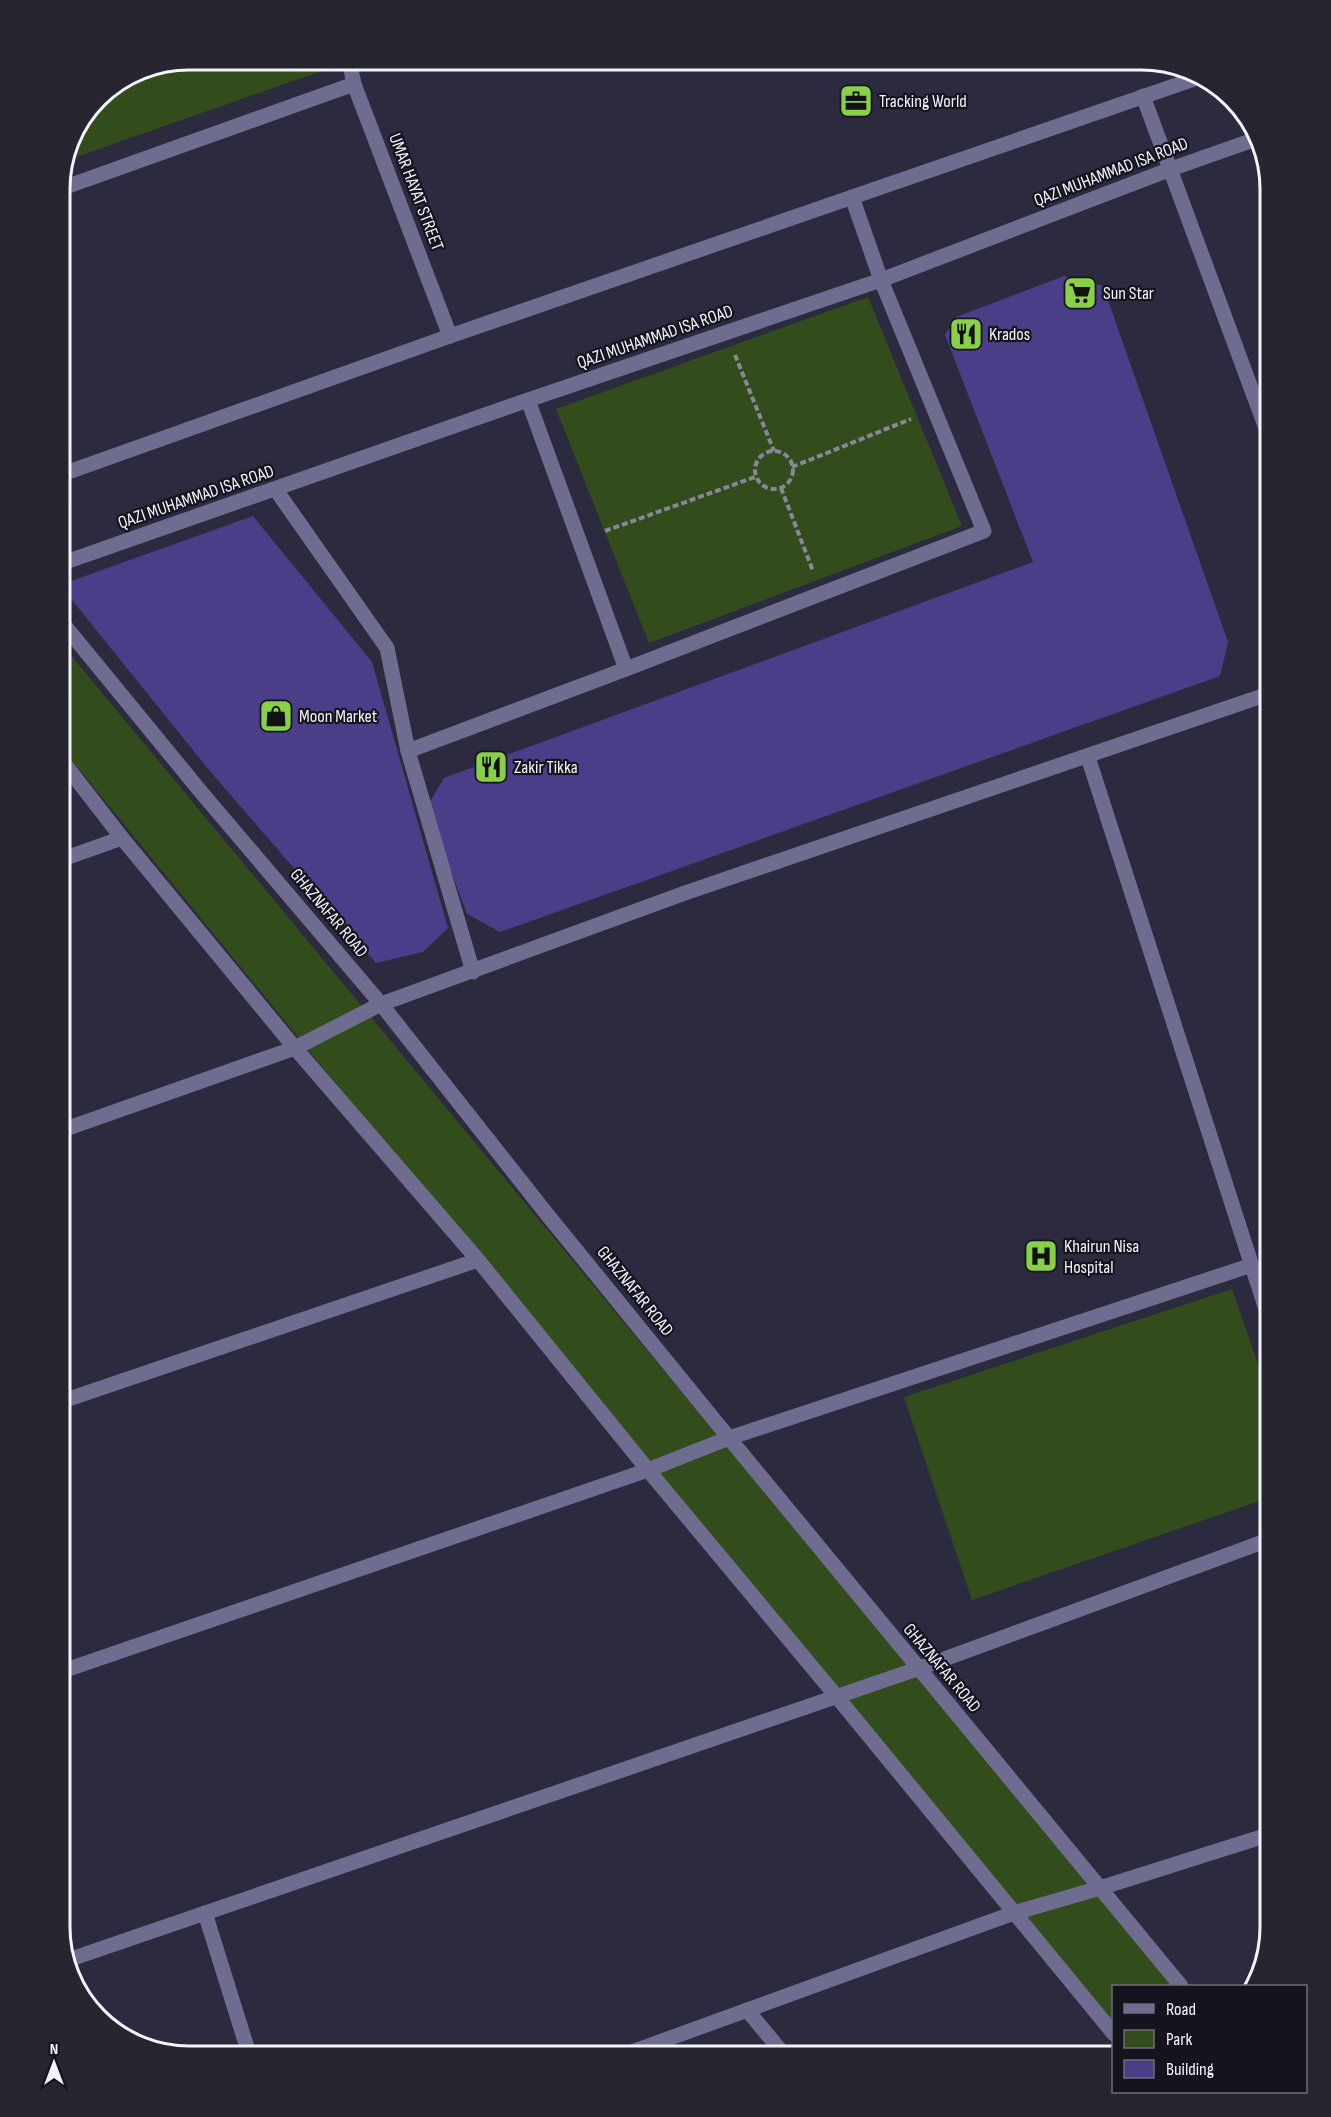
<svg xmlns="http://www.w3.org/2000/svg" width="1331" height="2117" font-family="'Sofia Sans Condensed',sans-serif">
<style>
.green{fill:#324c1c}
.building{fill:#4b3e88}
.lines{fill:none;stroke-linecap:round;stroke-linejoin:round}
.path{stroke:#888798;stroke-width:4;stroke-dasharray:6 3;stroke-linecap:butt}
.minor{stroke:#6f6d8f;stroke-width:15}
.labels{text-anchor:middle;dominant-baseline:central;stroke-width:4.5;stroke-linejoin:round;paint-order:stroke}
.poi-label{font-size:18px;fill:#f3f3fe;stroke:#15141e;text-anchor:start}
.street-label{font-size:18px;fill:#f3f3fe;stroke:#15141e}
.rim{fill:none;stroke:#f3f3fe;stroke-width:3}
</style>
<rect width="100%" height="100%" fill="#2c2a3f"/>
<!-- green -->
<g class="green">
<polygon points="190,60 320,60 322,71 65,161 70,140 98,98 140,70"/>
<polygon points="868,297 962,526 649,643 556,409"/>
<polygon points="60,642 1174,1986 1114,1986 1113,2034 60,746"/>
<polygon points="1232,1289 1271,1401 1271,1497 972,1600 904,1397"/>
</g>
<!-- building -->
<g class="building">
<polygon points="1064,276 1103,286 1228,642 1220,676 500,932 467,914 427,807 444,778 1033,562 945,335 956,317"/>
<polygon points="253,516 372,662 448,928 423,952 376,963 209,770 60,585"/>
</g>
<g class="lines">
<!-- path -->
<g class="path">
<polyline points="735,355 774,451"/>
<circle cx="774" cy="470" r="19"/>
<polyline points="792,467 911,419"/>
<polyline points="781,488 813,571"/>
<polyline points="605,531 755,477"/>
</g>
<!-- minor -->
<g class="minor">
<polyline points="349,60 354,84 450,336"/>
<polyline points="1143,96 1271,442"/>
<polyline points="60,189 354,84"/>
<polyline points="528,400 626,669 984,531 881,280 852,197"/>
<polyline points="60,475 450,336 1200,77"/>
<polyline points="276,490 387,648 408,751"/>
<polyline points="60,564 528,400 881,280 1171,169 1259,138"/>
<polyline points="60,620 201,792 381,1004 546,1213 729,1438 1181,1986"/>
<polyline points="1088,757 1271,1325"/>
<polyline points="60,758 122,838 295,1048 478,1260 648,1470 837,1697 1114,2034"/>
<polyline points="60,860 122,838"/>
<polyline points="473,972 408,751 626,669"/>
<polyline points="60,1131 295,1048 381,1004 685,893 1271,693"/>
<polyline points="60,1402 478,1260"/>
<polyline points="60,1672 648,1470 729,1438 1252,1265"/>
<polyline points="205,1913 250,2057"/>
<polyline points="68,1960 917,1669 1271,1539"/>
<polyline points="747,2010 786,2057"/>
<polyline points="618,2057 1014,1913 1100,1888 1271,1834"/>
</g>
</g>
<!-- icons -->
<defs>
<g id="office-square" transform="scale(1.725)"><rect x="-9" y="-9" width="18" height="18" rx="4" fill="#89cf48" stroke="#15141e"/><path d="M-6-3h4V-5.5h4V-3h4V5H-6ZM-1-4.5V-3h2v-1.5ZM-6 0V1H6V0Z" fill="#111"/></g>
<g id="supermarket-square" transform="scale(1.725)"><rect x="-9" y="-9" width="18" height="18" rx="4" fill="#89cf48" stroke="#15141e"/><path d="M-6-5.5h2.5l.6 2H6L4.5 2H-2.5L-4.4-4H-6ZM-1.5 3.2a1.3 1.3 0 1 0 .1 0ZM3 3.2a1.3 1.3 0 1 0 .1 0Z" fill="#111"/></g>
<g id="restaurant-square" transform="scale(1.725)"><rect x="-9" y="-9" width="18" height="18" rx="4" fill="#89cf48" stroke="#15141e"/><path d="M-5-6h1v4h1v-4h1v4h1v-4h1v5L-1.5 .5V6h-2V.5L-5-1ZM5-6V6H3V1.5H1.5Q1.5-4 5-6Z" fill="#111"/></g>
<g id="shop-square" transform="scale(1.725)"><rect x="-9" y="-9" width="18" height="18" rx="4" fill="#89cf48" stroke="#15141e"/><path d="M-5-2.5h2.3a2.7 3.5 0 0 1 5.4 0H5L5.5 6h-11ZM-1.5-2.5h3a1.5 2.3 0 0 0-3 0Z" fill="#111"/></g>
<g id="hospital-square" transform="scale(1.725)"><rect x="-9" y="-9" width="18" height="18" rx="4" fill="#89cf48" stroke="#15141e"/><path d="M-5-5h3v3.5h4V-5h3V5h-3V1.5h-4V5h-3Z" fill="#111"/></g>
</defs>
<g fill-rule="evenodd">
<use href="#office-square" x="856" y="101"/>
<use href="#supermarket-square" x="1080" y="293"/>
<use href="#restaurant-square" x="966" y="334"/>
<use href="#shop-square" x="276" y="716"/>
<use href="#restaurant-square" x="491" y="767"/>
<use href="#hospital-square" x="1041" y="1256"/>
</g>
<g class="labels">
<!-- poi labels -->
<g class="poi-label">
<text x="879" y="101">Tracking World</text>
<text x="1103" y="293">Sun Star</text>
<text x="989" y="334">Krados</text>
<text x="299" y="716">Moon Market</text>
<text x="514" y="767">Zakir Tikka</text>
<text x="1064" y="1246">Khairun Nisa<tspan x="1064" dy="21">Hospital</tspan></text>
</g>
<!-- street labels -->
<g class="street-label">
<text transform="translate(1111 172) rotate(-21)">QAZI MUHAMMAD ISA ROAD</text>
<text transform="translate(416 192) rotate(69)">UMAR HAYAT STREET</text>
<text transform="translate(655 337) rotate(-19)">QAZI MUHAMMAD ISA ROAD</text>
<text transform="translate(196 497) rotate(-19)">QAZI MUHAMMAD ISA ROAD</text>
<text transform="translate(329 913) rotate(50)">GHAZNAFAR ROAD</text>
<text transform="translate(635 1291) rotate(51)">GHAZNAFAR ROAD</text>
<text transform="translate(942 1668) rotate(50)">GHAZNAFAR ROAD</text>
</g>
</g>
<!-- crop -->
<path d="M0 0H1331V2117H0ZM189 70H1141A119 119 0 0 1 1260 189V1927A119 119 0 0 1 1141 2046H189A119 119 0 0 1 70 1927V189A119 119 0 0 1 189 70Z" fill="#272630" fill-rule="evenodd"/>
<path class="rim" d="M189 70H1141A119 119 0 0 1 1260 189V1927A119 119 0 0 1 1141 2046H189A119 119 0 0 1 70 1927V189A119 119 0 0 1 189 70Z"/>
<!-- legend -->
<rect x="1112" y="1985" width="195" height="108" fill="#15141e" stroke="#6e6d78" stroke-width="1.5"/>
<rect x="1124" y="2004" width="30" height="9" fill="#6f6d8f" stroke="#6e6d78" stroke-width="1.5"/>
<text x="1166" y="2015" font-size="18" fill="#f3f3fe">Road</text>
<rect x="1124" y="2030" width="30" height="18" fill="#324c1c" stroke="#6e6d78" stroke-width="1.5"/>
<text x="1166" y="2045" font-size="18" fill="#f3f3fe">Park</text>
<rect x="1124" y="2060" width="30" height="18" fill="#4b3e88" stroke="#6e6d78" stroke-width="1.5"/>
<text x="1166" y="2075" font-size="18" fill="#f3f3fe">Building</text>
<!-- north arrow -->
<g transform="translate(54 2063)" stroke="#15141e" stroke-width="4.5" paint-order="stroke">
<path d="M0-4.5L10 22L0 15L-10 22Z" fill="#f3f3fe"/>
<text y="-9" font-size="16" font-weight="bold" text-anchor="middle" fill="#f3f3fe">N</text>
</g>
</svg>
